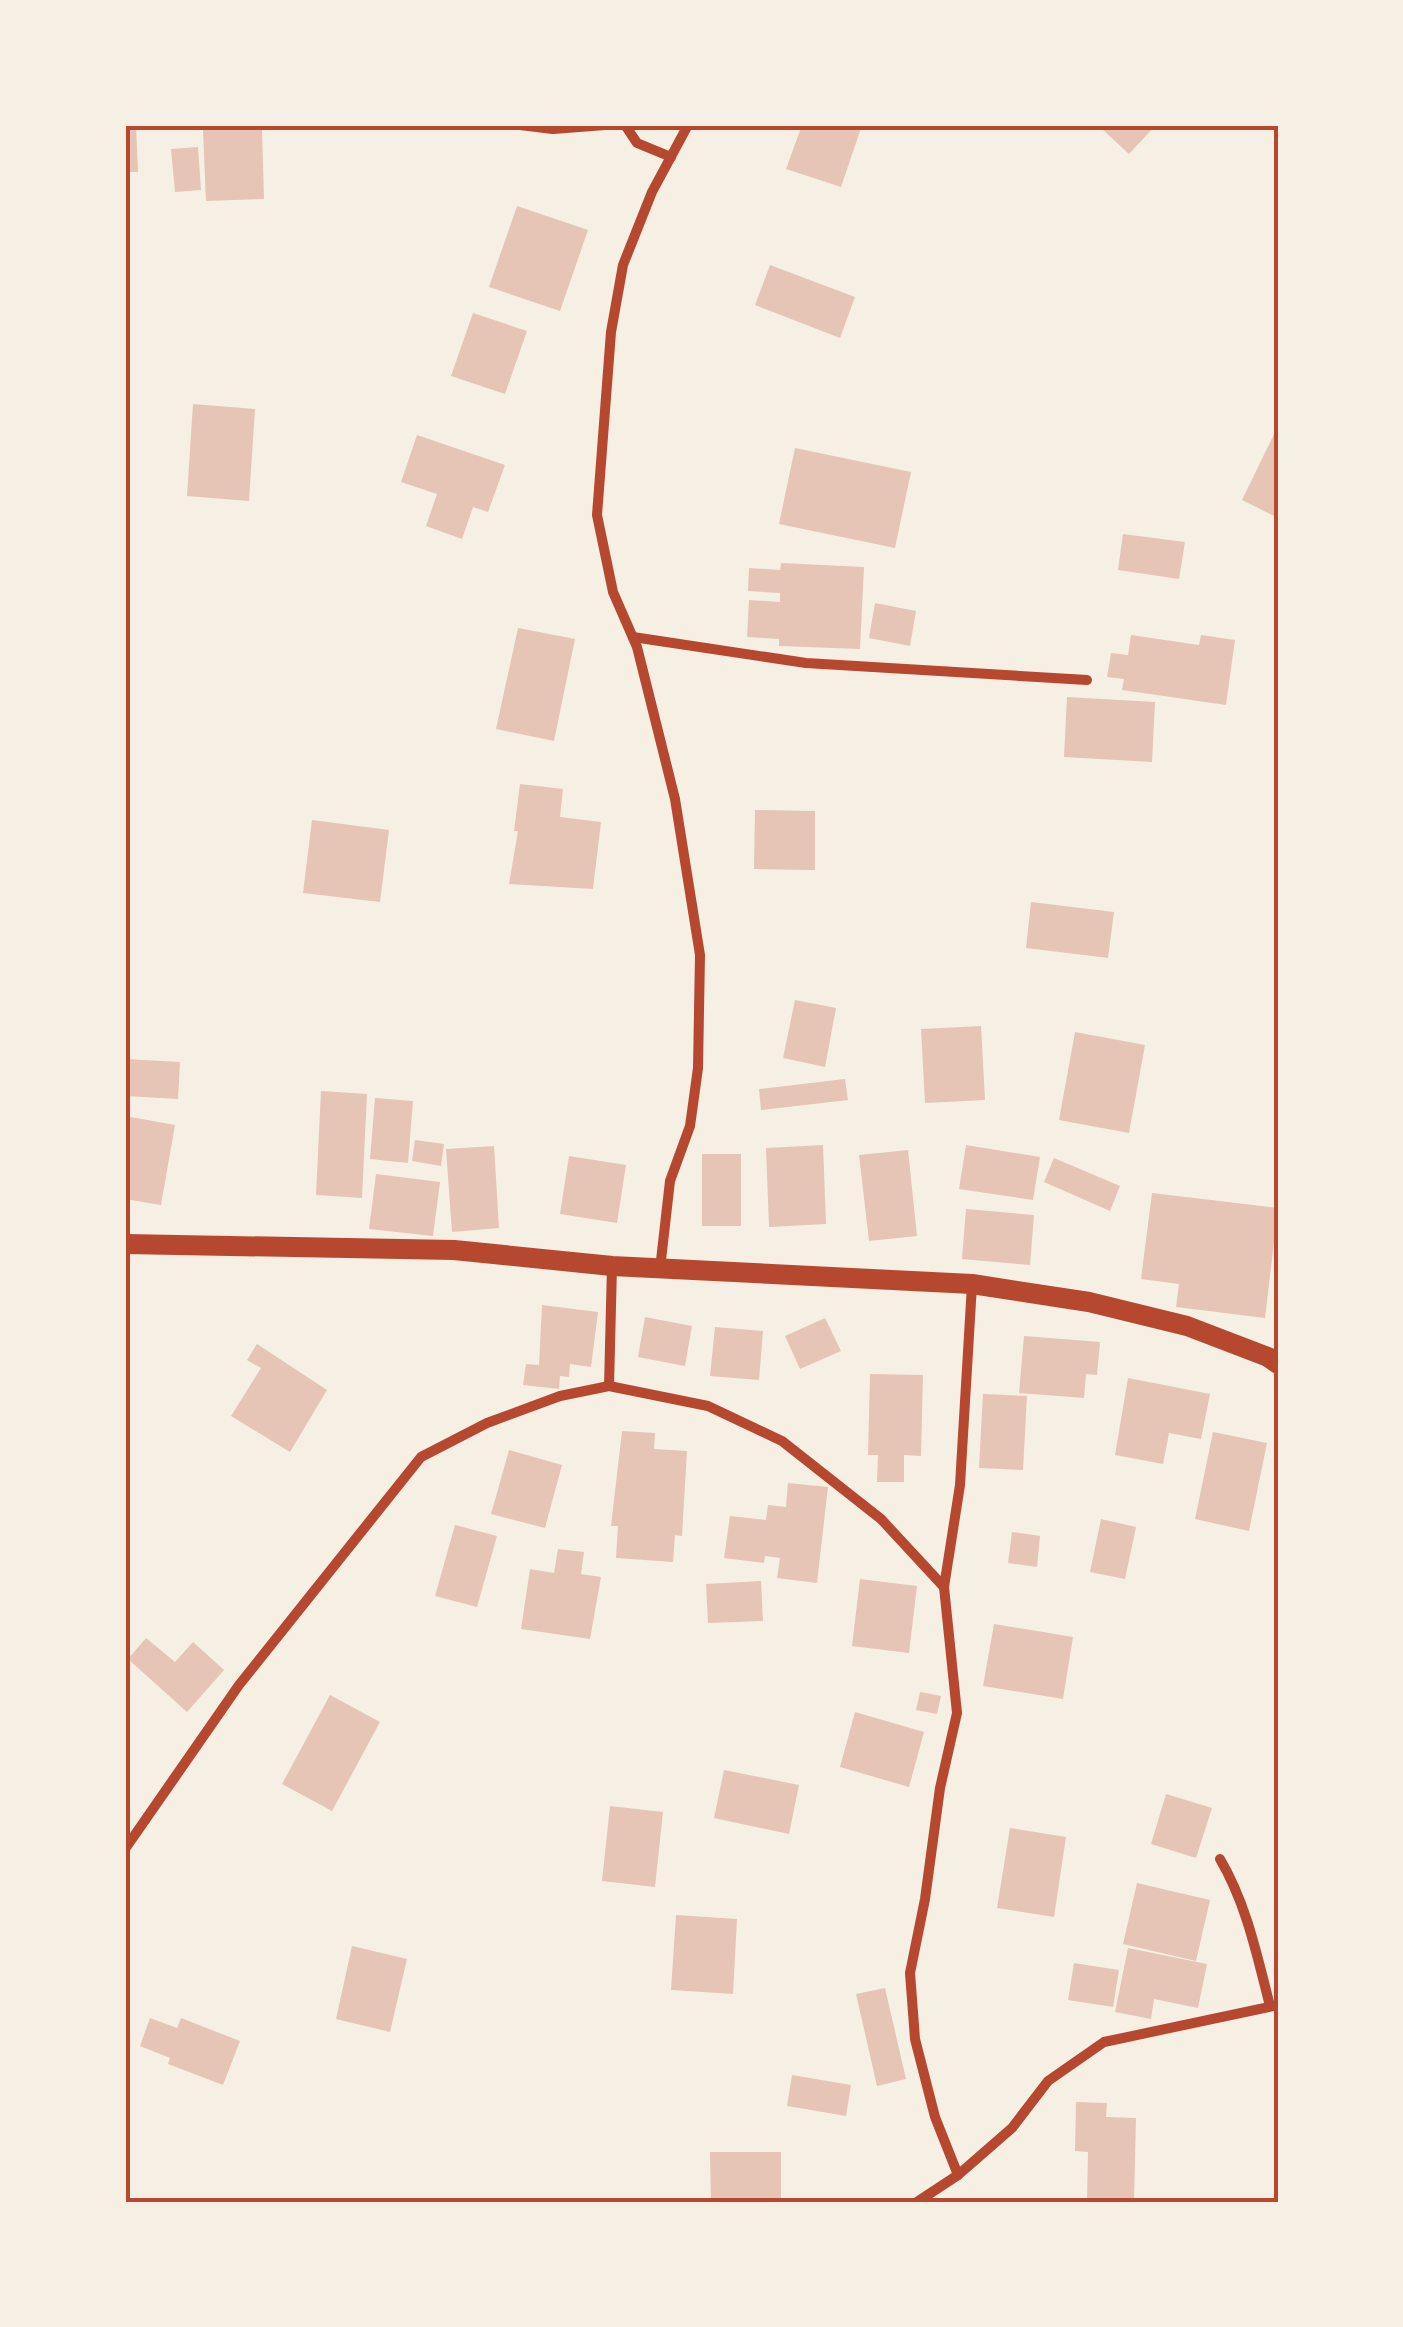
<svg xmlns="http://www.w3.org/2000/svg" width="1403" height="2327" font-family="'DM Sans',sans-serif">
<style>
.building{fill:#e6c5b7}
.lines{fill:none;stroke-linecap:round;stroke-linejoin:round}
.minor{stroke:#b5482f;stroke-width:10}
.secondary{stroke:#b5482f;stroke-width:20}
.neatline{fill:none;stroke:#b5482f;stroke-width:4}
</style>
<rect width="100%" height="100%" fill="#f6efe4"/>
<!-- building -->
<g class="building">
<polygon points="125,125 136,125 138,172 125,172"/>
<polygon points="802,125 862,125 841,187 786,169"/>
<polygon points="1106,125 1156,125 1129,154 1102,129"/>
<polygon points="262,129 264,199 206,201 203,130"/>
<polygon points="198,147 201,190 175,192 171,149"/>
<polygon points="517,206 588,230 560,311 489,287"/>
<polygon points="770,265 855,297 840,338 755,305"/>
<polygon points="473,313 527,331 505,394 451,376"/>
<polygon points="193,404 255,409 249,501 187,496"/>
<polygon points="1278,426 1278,518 1242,500"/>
<polygon points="417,435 505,465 488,512 473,507 462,539 426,526 437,494 401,482"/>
<polygon points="795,448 911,472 895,548 779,524"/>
<polygon points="1123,534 1185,542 1179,579 1118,570"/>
<polygon points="781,563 864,567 860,649 779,646 779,639 747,637 749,600 780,602 780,593 748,591 749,568 780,570"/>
<polygon points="875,603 916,611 910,646 869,638"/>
<polygon points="518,628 575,639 554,741 496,729"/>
<polygon points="1131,635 1199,645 1201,635 1235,640 1226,705 1122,690 1124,679 1107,677 1111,653 1128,655"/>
<polygon points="1067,697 1155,702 1152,762 1064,757"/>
<polygon points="520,784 563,789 560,817 601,822 593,889 509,884 518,831 514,831"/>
<polygon points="755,810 815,811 815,870 754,869"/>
<polygon points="312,820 389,830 380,902 303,893"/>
<polygon points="1031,902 1114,912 1108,958 1026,948"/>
<polygon points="795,1000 836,1008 825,1067 783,1058"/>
<polygon points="981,1026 985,1100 925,1103 921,1029"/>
<polygon points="1075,1032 1145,1045 1129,1133 1059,1120"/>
<polygon points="125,1059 180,1062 178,1099 125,1096"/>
<polygon points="845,1079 848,1100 761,1110 759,1089"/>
<polygon points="321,1091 367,1094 362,1198 316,1195"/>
<polygon points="375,1098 413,1101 408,1163 370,1159"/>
<polygon points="125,1116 175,1125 161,1205 125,1199"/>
<polygon points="415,1140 444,1144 441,1166 412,1161"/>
<polygon points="823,1145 826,1224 769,1227 766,1148"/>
<polygon points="966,1145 1040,1157 1033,1200 959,1189"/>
<polygon points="494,1146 499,1228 452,1232 446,1149"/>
<polygon points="908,1150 917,1236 869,1241 859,1155"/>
<rect x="702" y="1154" width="39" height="72"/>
<polygon points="569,1156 626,1165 617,1223 560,1214"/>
<polygon points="1054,1158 1120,1186 1110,1211 1044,1182"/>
<polygon points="376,1174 440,1182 433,1236 369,1229"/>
<polygon points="1152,1193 1278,1208 1265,1318 1176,1307 1179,1284 1141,1279"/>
<polygon points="966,1209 1034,1215 1030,1265 962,1259"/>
<polygon points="542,1305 598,1312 591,1367 570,1364 569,1377 560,1376 559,1389 523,1385 526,1364 539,1365"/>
<polygon points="645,1317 692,1326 685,1366 638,1357"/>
<polygon points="825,1318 841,1351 800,1369 785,1336"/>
<polygon points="715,1327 763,1331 759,1380 710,1376"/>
<polygon points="1024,1336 1100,1342 1097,1375 1086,1374 1084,1398 1019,1393"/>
<polygon points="257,1344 327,1390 290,1452 231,1416 261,1368 247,1360"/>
<polygon points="870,1374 923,1375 921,1456 904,1455 904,1482 877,1482 878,1455 868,1455"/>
<polygon points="1128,1378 1210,1394 1201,1439 1169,1433 1163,1464 1115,1455"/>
<polygon points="983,1394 1027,1396 1023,1470 979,1468"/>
<polygon points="622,1431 655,1433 654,1449 687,1451 682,1536 675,1535 673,1562 616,1558 618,1526 611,1526"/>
<polygon points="1213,1432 1267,1443 1249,1531 1195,1519"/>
<polygon points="509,1450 562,1465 545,1528 491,1514"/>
<polygon points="788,1483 828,1487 817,1583 777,1578 780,1558 765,1556 764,1563 724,1558 730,1516 766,1520 768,1505 786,1507"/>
<polygon points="1101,1519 1136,1527 1125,1579 1090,1572"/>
<polygon points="455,1525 497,1536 477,1607 435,1596"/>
<polygon points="1012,1532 1040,1536 1037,1567 1008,1563"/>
<polygon points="558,1549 584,1552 581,1574 601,1577 590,1639 521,1629 530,1569 554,1573"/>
<polygon points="860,1579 917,1586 909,1653 852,1646"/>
<polygon points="761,1581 763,1621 708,1623 706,1584"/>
<polygon points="994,1624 1073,1637 1063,1699 983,1686"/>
<polygon points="146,1638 175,1662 193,1642 224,1670 187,1712 128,1659"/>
<polygon points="920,1692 941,1696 937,1714 916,1710"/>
<polygon points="330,1695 380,1722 332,1811 282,1784"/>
<polygon points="855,1712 924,1732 909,1787 840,1767"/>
<polygon points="724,1770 799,1785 789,1834 714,1818"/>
<polygon points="1166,1794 1212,1808 1196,1858 1151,1844"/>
<polygon points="610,1806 663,1812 655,1887 602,1881"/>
<polygon points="1010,1828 1066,1837 1054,1917 997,1908"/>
<polygon points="1137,1883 1210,1900 1196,1961 1123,1944"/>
<polygon points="676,1915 737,1919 733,1994 671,1990"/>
<polygon points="352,1946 407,1959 390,2032 336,2019"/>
<polygon points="1128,1948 1207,1964 1198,2008 1154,1999 1151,2019 1115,2012"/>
<polygon points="1074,1963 1119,1970 1113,2007 1068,2000"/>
<polygon points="885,1988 906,2079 877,2086 856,1994"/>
<polygon points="150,2018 177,2028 181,2018 240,2041 223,2085 168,2064 170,2058 140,2046"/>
<polygon points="792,2075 851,2085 846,2116 787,2106"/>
<polygon points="1076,2102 1107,2103 1106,2117 1136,2118 1134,2202 1087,2201 1088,2152 1075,2151"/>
<polygon points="710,2152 781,2152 781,2202 711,2202"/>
</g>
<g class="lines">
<!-- minor -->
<g class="minor">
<polyline points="520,125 553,129 605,125"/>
<polyline points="625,125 637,143 671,157"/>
<polyline points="633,637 806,663 1087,680"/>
<polyline points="660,1269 670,1181 690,1126 698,1068 700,955 675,799 637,647 613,592 597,515 611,332 623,265 652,192 688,125"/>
<polyline points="609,1386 612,1266"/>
<polyline points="125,1849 239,1685 421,1457 487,1423 560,1396 609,1386 708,1406 782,1441 881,1519 944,1587"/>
<path d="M1220,1859C1247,1905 1257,1956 1270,2006"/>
<polyline points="958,2175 935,2117 915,2039 910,1973 925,1899 940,1788 957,1713 944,1587 960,1485 972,1285"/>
<polyline points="917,2202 958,2175 1012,2128 1048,2081 1104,2042 1278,2005"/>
</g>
<!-- secondary -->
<polyline class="secondary" points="125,1244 454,1250 612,1266 972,1284 1089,1302 1187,1326 1268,1357 1278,1364"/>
</g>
<!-- border -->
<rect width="1403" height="2327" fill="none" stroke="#f6efe4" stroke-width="255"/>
<rect x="128" y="128" width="1148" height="2072" class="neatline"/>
</svg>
